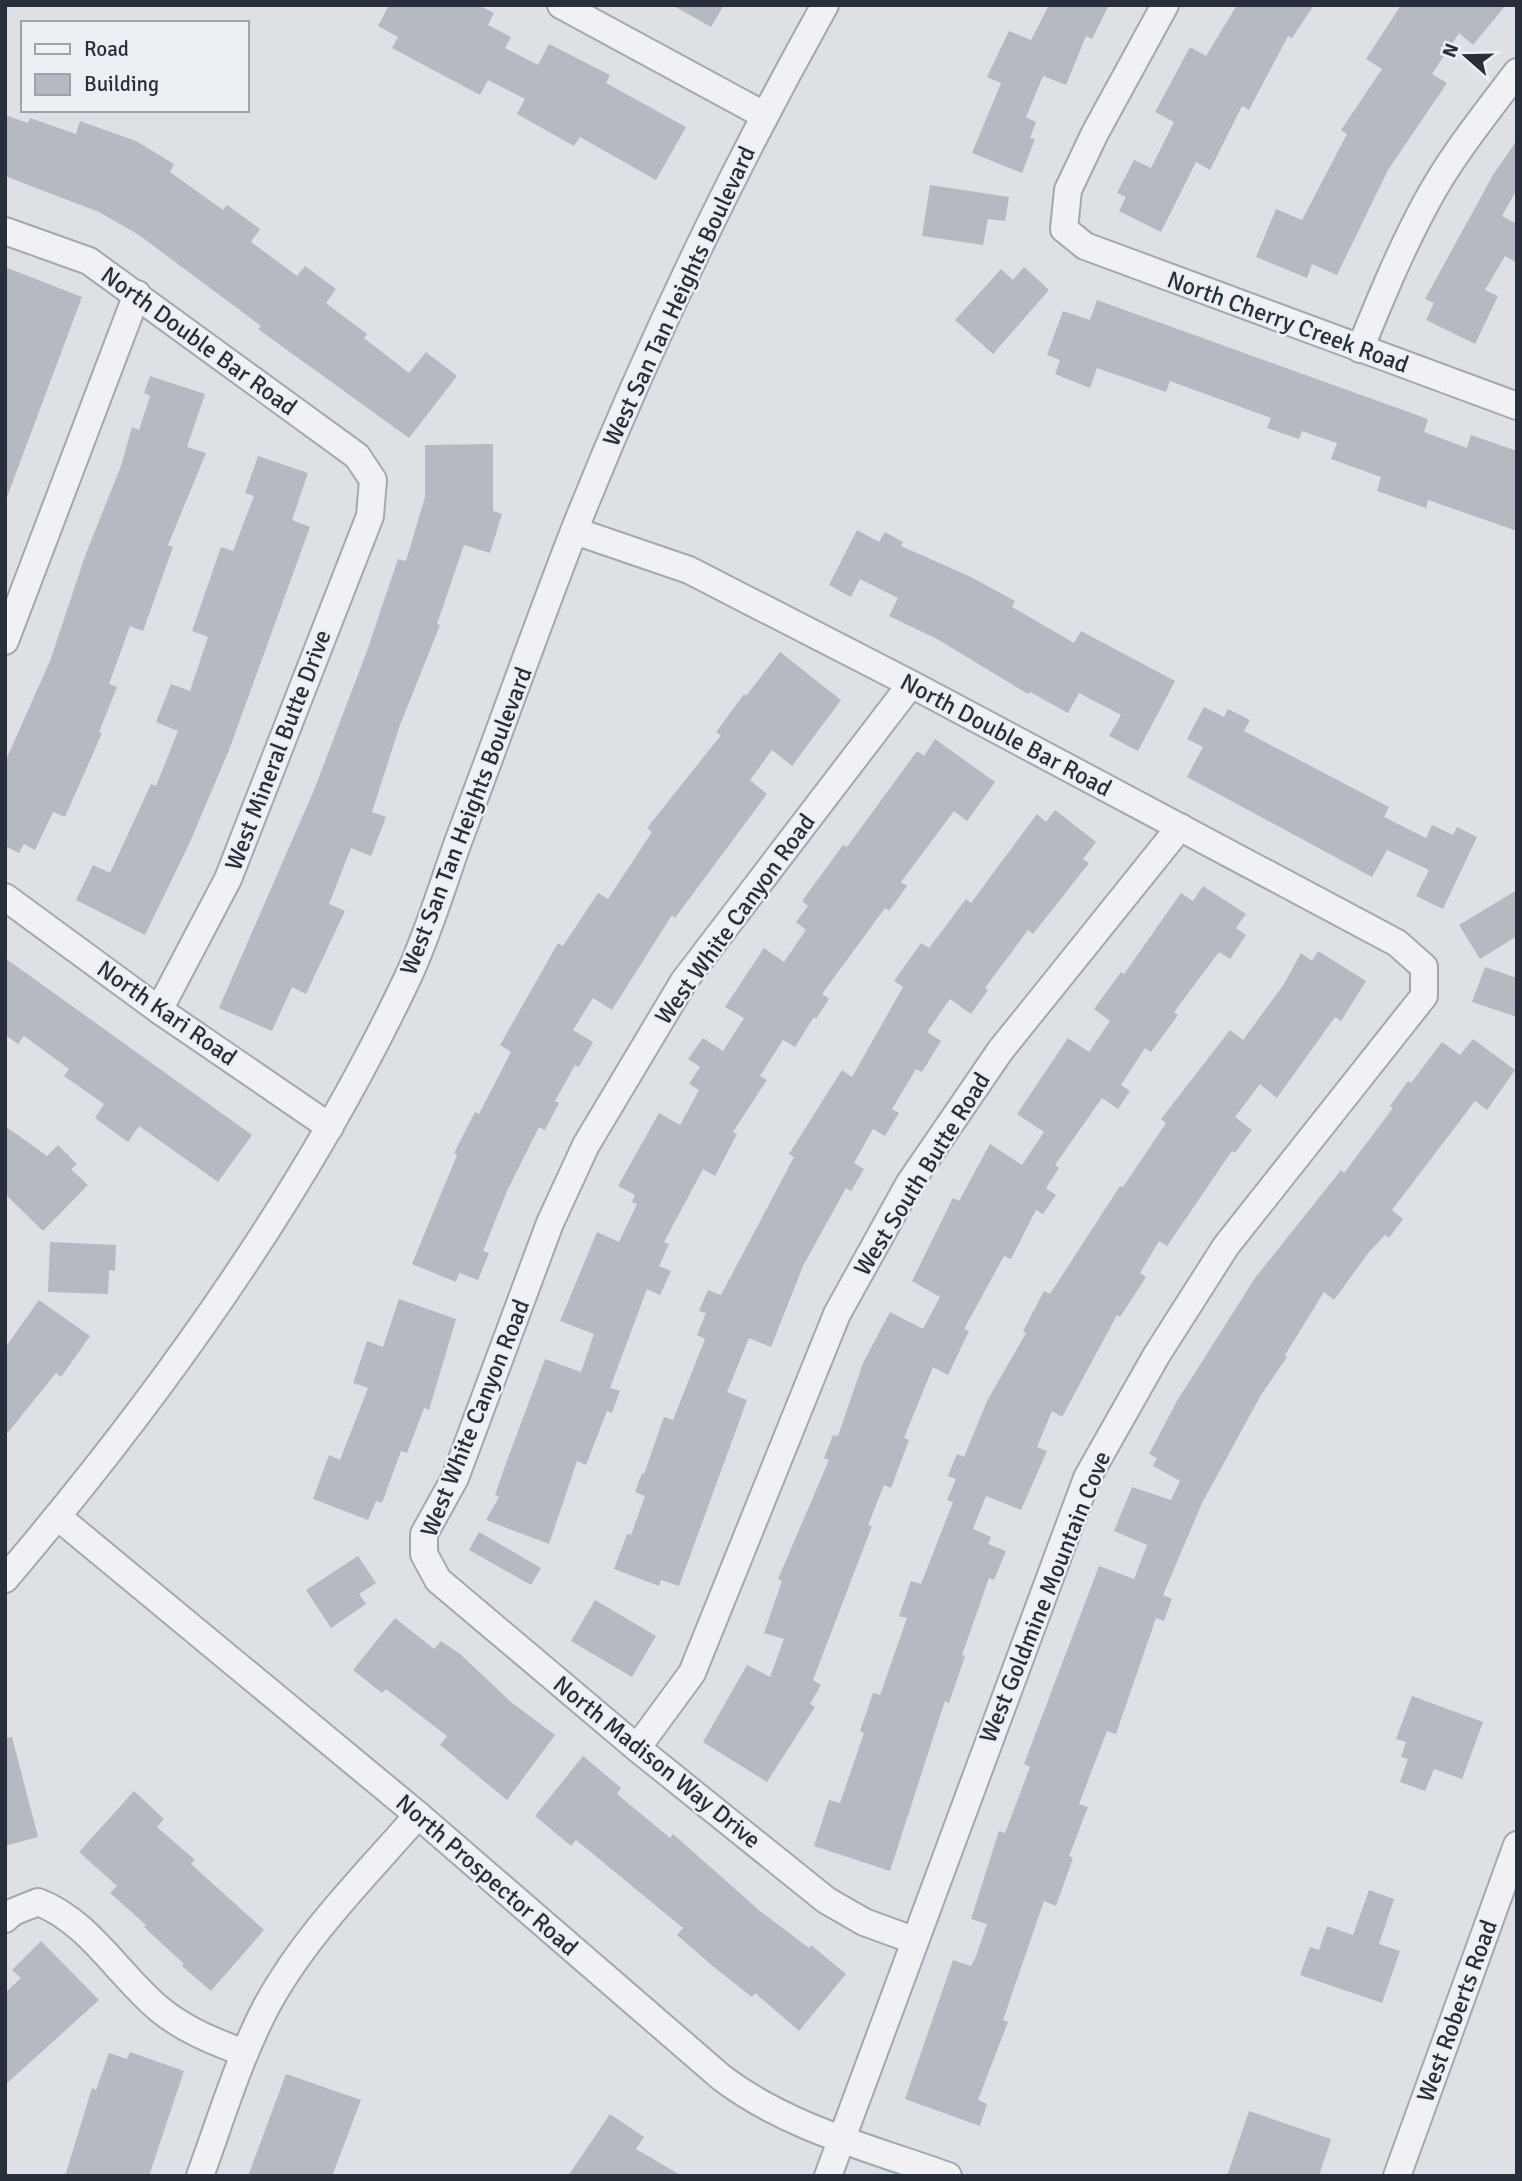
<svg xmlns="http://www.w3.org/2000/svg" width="1522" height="2181" font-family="Signika,sans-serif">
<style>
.building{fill:#b5bac2}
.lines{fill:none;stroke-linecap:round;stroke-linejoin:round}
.minor-casing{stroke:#a3a8af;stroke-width:30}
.minor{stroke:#eff1f5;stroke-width:26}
.labels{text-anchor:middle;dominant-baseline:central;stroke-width:5;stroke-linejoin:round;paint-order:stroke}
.street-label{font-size:24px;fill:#282f3b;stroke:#eceff4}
</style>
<rect width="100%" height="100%" fill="#dde1e6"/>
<!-- building -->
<g class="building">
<polygon points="389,5 478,5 494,13 488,25 511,37 505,48 538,65 549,44 610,75 606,83 686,127 656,180 580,137 574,146 517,114 525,99 488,80 480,95 392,48 398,37 378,26"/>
<polygon points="672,5 724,5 711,27"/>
<polygon points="1049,5 1109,5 1092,39 1086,36 1066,85 1043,76 1026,117 1036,122 1030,138 1035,139 1022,173 972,153 1001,83 987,77 1009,31 1031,40"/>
<polygon points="1237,5 1314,5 1292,38 1288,36 1249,110 1242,106 1210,170 1196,162 1161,232 1119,211 1126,197 1117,193 1134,160 1151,168 1174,122 1155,112 1190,47 1206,56"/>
<polygon points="1401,5 1506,5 1473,45 1459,33 1432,74 1447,83 1388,170 1337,275 1312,264 1307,278 1256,257 1276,209 1302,220 1347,134 1341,130 1382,69 1366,59"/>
<polygon points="5,115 28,123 30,118 76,134 80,121 136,141 174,164 170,172 223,210 227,205 260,229 251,242 297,276 305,266 336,289 326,303 367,334 364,338 409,373 426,352 457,376 409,438 258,329 261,326 139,235 99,212 5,176"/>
<polygon points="1517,140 1517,189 1502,216 1517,224 1517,263 1505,256 1485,290 1498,296 1475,344 1426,320 1434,303 1425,299 1493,175"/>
<polygon points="930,185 1009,197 1005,221 988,219 983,245 922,236"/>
<polygon points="5,267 82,297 7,497 5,497"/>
<polygon points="1024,267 1049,290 993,354 955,320 1001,269 1013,280"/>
<polygon points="1097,300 1428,419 1424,432 1467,448 1471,435 1517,451 1517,531 1428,500 1426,508 1377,491 1381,477 1331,459 1337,443 1302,431 1299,439 1267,428 1271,418 1170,381 1166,392 1097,368 1090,388 1055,374 1060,360 1047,355 1063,311 1090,320"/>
<polygon points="150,376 205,394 187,447 206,453 168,545 173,547 143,631 130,626 109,684 117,687 99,732 102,733 65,817 53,812 35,850 24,844 19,853 5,846 5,762 50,661 85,556 121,466 132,427 139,430 150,396 144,393"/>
<polygon points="493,444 493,511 502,514 490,553 464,545 437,624 440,625 400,725 372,812 386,817 371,856 351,848 329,904 345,911 306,994 292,987 272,1031 219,1008 314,790 367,651 398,559 406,561 425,497 425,445"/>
<polygon points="258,456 308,473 292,520 310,527 229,750 190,842 145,935 76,900 93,865 110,873 151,784 156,786 178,731 156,722 171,684 190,691 208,637 192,631 221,547 233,551 254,496 245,493"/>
<polygon points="857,530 879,542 885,532 903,542 901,546 971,577 1015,601 1012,607 1074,643 1081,631 1175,681 1138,751 1109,736 1121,715 1079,693 1068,713 1030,692 1028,694 937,639 889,616 898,598 860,579 851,597 829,585"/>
<polygon points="780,652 841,700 792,766 772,750 750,780 767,794 675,918 672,915 612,1010 593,998 573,1030 593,1042 579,1067 575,1065 555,1101 559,1103 545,1130 539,1127 507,1191 483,1251 489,1253 478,1280 459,1273 456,1282 412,1264 457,1155 454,1153 475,1112 479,1114 511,1052 500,1045 558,943 563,946 598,893 608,899 652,832 647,828 721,735 716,732 744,694 746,696"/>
<polygon points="1204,707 1224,717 1228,709 1250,720 1244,731 1389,807 1384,817 1426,838 1432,825 1453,835 1457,827 1477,837 1443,909 1416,896 1429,870 1387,850 1372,877 1187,777 1203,747 1187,739"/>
<polygon points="935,739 995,782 967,821 954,811 901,882 907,886 889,911 885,908 822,994 829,999 816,1019 814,1017 795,1047 783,1040 760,1076 767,1080 733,1132 737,1134 715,1176 703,1169 664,1242 669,1244 659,1266 671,1271 660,1295 647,1289 610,1388 620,1391 612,1413 607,1411 586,1465 577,1461 549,1544 486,1520 499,1497 495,1495 505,1466 545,1359 581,1372 594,1334 560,1321 597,1232 619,1242 637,1204 632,1202 635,1195 618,1186 659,1113 680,1125 699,1090 689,1084 700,1067 688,1059 703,1038 723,1051 744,1018 725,1007 764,948 784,962 806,930 796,922 808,906 802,901 843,845 847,847 917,751 924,756"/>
<polygon points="1055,810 1096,842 1083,859 1089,863 1033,934 1028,930 985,988 988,990 971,1014 950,999 927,1032 941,1041 922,1072 916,1069 892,1109 899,1113 885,1136 873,1129 854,1163 864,1169 851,1191 846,1188 803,1266 771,1347 749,1338 727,1392 747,1400 679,1586 661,1580 659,1586 614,1569 627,1534 631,1535 645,1496 635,1492 642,1473 644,1474 664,1417 673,1420 705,1339 697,1335 706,1313 699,1311 708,1290 721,1295 794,1157 789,1154 842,1070 852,1077 903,987 894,981 921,943 929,948 966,899 971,903 1037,814 1046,822"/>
<polygon points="1203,886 1246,914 1236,928 1246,935 1230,959 1219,952 1174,1012 1178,1015 1151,1052 1145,1048 1121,1085 1130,1091 1118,1109 1102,1098 1055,1165 1059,1168 1046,1188 1056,1195 1043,1214 1036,1210 1011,1259 1004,1256 964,1329 969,1331 948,1375 933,1367 904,1438 909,1440 891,1488 884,1485 868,1525 872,1526 813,1680 821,1685 810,1704 815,1707 767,1782 703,1742 747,1665 770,1677 784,1639 764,1633 782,1581 778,1579 829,1460 824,1458 833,1435 838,1436 863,1363 890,1312 923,1329 940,1297 912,1281 953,1198 959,1201 990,1144 1022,1165 1044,1132 1017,1114 1068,1038 1089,1052 1110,1021 1094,1009 1121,972 1124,974 1181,893 1193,901"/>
<polygon points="1517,890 1517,936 1480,959 1459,925"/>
<polygon points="1318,951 1366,981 1341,1021 1335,1017 1277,1098 1260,1084 1235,1117 1252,1130 1235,1153 1232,1151 1167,1246 1159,1241 1140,1273 1146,1277 1120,1317 1117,1315 1062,1417 1052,1411 1037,1447 1047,1451 1021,1510 986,1496 973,1529 991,1537 988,1544 1006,1551 994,1580 989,1578 962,1655 965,1656 949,1703 945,1701 890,1871 814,1846 829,1800 840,1803 864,1733 860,1731 873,1693 880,1695 907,1618 899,1616 911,1581 921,1584 953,1502 947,1500 956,1479 948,1476 957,1454 964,1457 987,1401 1026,1333 1023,1331 1044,1291 1050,1294 1120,1186 1123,1187 1166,1123 1161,1119 1230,1030 1243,1040 1284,984 1301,953 1312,961"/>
<polygon points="5,958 252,1135 218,1182 139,1126 128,1142 95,1118 104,1104 64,1076 69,1069 24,1036 18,1044 5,1035"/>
<polygon points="1485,967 1517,978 1517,1017 1472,1002"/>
<polygon points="1473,1039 1515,1070 1487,1110 1475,1101 1392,1210 1403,1219 1389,1238 1385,1235 1369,1252 1334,1300 1324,1292 1285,1355 1287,1357 1261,1395 1202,1503 1163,1595 1172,1599 1164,1621 1156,1618 1116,1734 1107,1731 1079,1804 1088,1807 1069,1856 1073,1858 1056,1906 1044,1901 1003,2020 1008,2022 978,2100 987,2104 980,2126 905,2099 953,1960 971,1966 975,1959 987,1924 971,1919 990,1859 999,1831 1005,1833 1030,1767 1024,1764 1099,1566 1134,1579 1147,1545 1114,1531 1132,1487 1171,1500 1180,1481 1153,1466 1157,1458 1149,1454 1177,1401 1255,1278 1341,1170 1344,1173 1393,1108 1390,1106 1408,1081 1411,1083 1442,1042 1460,1055"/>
<polygon points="5,1126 47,1156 58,1145 77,1164 71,1169 88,1185 43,1231 5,1194"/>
<polygon points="50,1242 116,1245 115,1271 109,1270 108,1294 48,1292"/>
<polygon points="399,1299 456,1319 429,1410 424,1408 407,1453 401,1451 382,1503 376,1501 368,1520 313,1499 329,1455 340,1460 368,1388 353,1383 367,1341 383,1347"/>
<polygon points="39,1300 90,1336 61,1377 56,1373 5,1436 5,1348"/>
<polygon points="479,1532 541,1568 531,1585 469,1550"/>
<polygon points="358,1556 376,1583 359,1594 366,1604 331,1628 306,1590"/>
<polygon points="595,1600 656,1636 632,1677 571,1641"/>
<polygon points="395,1618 434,1649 441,1641 460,1654 511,1702 555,1735 507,1800 440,1745 447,1736 386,1689 382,1693 353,1670"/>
<polygon points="1412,1696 1483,1722 1462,1779 1434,1769 1425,1791 1400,1782 1408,1759 1401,1757 1406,1742 1396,1739"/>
<polygon points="12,1737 38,1837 5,1846 5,1738"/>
<polygon points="583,1756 621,1788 617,1794 670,1838 673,1834 760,1911 809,1948 811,1945 846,1974 799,2031 755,1993 752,1997 715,1968 677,1935 683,1928 576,1840 571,1846 535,1816"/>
<polygon points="134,1791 164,1819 157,1827 195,1860 191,1864 264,1930 211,1991 182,1966 184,1964 144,1927 146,1925 110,1893 117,1886 79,1852"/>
<polygon points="1369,1890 1394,1899 1379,1944 1400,1951 1382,2003 1300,1975 1310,1947 1319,1950 1327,1926 1353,1935"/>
<polygon points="41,1941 99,2000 5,2085 5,1993 21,1978 12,1970"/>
<polygon points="130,2052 184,2071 149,2176 65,2176 92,2088 96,2090 109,2053 127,2059"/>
<polygon points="286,2074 361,2100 332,2176 248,2176"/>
<polygon points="1249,2111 1331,2139 1319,2176 1227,2176"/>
<polygon points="610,2114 644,2137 636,2149 682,2176 568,2176"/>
</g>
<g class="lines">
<!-- minor casing -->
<g class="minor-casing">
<g id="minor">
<polyline points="561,5 764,115"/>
<polyline points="1165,5 1095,133 1068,190 1064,229 1085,246 1517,406"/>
<polyline points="5,231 89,261 357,456 373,480 370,516 228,879 159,1010"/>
<path d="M1360,349C1380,300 1400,251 1426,203C1451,156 1485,115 1517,72"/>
<polyline points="575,531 689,570 911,684 1397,943 1424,967 1424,996 1226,1246 1156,1356 1087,1478 828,2176"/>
<polyline points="5,641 137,294"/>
<polyline points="911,684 684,981 586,1145 550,1223 455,1478 424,1534 424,1554 438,1580 637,1748 826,1900 864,1922 913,1940"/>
<polyline points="5,897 159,1010 330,1127"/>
<path d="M58,1517L418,1815L722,2078C788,2128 870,2148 948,2176"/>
<path d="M5,1579C160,1397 306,1193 408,977C428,934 442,887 458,842C497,739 534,634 574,531C646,350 730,175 825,5"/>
<polyline points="637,1748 692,1673 837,1314 909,1184 1000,1051 1180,827"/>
<path d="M5,1919L13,1912L38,1902C87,1920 118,1974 158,2008C184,2030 213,2041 244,2053"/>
<path d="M200,2176C221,2119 238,2061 266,2007C304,1936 365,1876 418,1815"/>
<polyline points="1397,2176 1517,1845"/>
</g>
</g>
<!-- minor -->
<use href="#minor" class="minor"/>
</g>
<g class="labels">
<!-- street labels -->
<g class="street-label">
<text transform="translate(679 296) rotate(-65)">West San Tan Heights Boulevard</text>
<text transform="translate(1288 322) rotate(20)">North Cherry Creek Road</text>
<text transform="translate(199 341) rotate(36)">North Double Bar Road</text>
<text transform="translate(1006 735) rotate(28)">North Double Bar Road</text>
<text transform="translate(278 750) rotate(-69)">West Mineral Butte Drive</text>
<text transform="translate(466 821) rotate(-69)">West San Tan Heights Boulevard</text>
<text transform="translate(735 919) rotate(-54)">West White Canyon Road</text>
<text transform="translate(167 1013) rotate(35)">North Kari Road</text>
<text transform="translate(922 1174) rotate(-58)">West South Butte Road</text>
<text transform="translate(475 1418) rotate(-68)">West White Canyon Road</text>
<text transform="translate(1045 1597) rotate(-68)">West Goldmine Mountain Cove</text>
<text transform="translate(657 1762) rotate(39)">North Madison Way Drive</text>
<text transform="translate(487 1875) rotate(41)">North Prospector Road</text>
<text transform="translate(1457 2011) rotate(-70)">West Roberts Road</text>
</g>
</g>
<!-- border -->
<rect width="1522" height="2181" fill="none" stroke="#282f3b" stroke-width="14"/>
<!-- legend -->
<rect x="21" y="21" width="228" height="91" fill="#eceff4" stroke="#9ea2aa" stroke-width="2"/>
<rect x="35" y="44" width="35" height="10" fill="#eff1f5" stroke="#9ea2aa" stroke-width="2"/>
<text x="84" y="56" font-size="21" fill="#282f3b">Road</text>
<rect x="35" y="74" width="35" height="21" fill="#b5bac2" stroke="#9ea2aa" stroke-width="2"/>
<text x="84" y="91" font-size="21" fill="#282f3b">Building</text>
<!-- north arrow -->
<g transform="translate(1466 56) rotate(290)" stroke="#eceff4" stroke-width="5" paint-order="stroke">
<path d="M0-5L12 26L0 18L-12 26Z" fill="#282f3b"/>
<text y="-10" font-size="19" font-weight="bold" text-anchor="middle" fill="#282f3b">N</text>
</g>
</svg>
